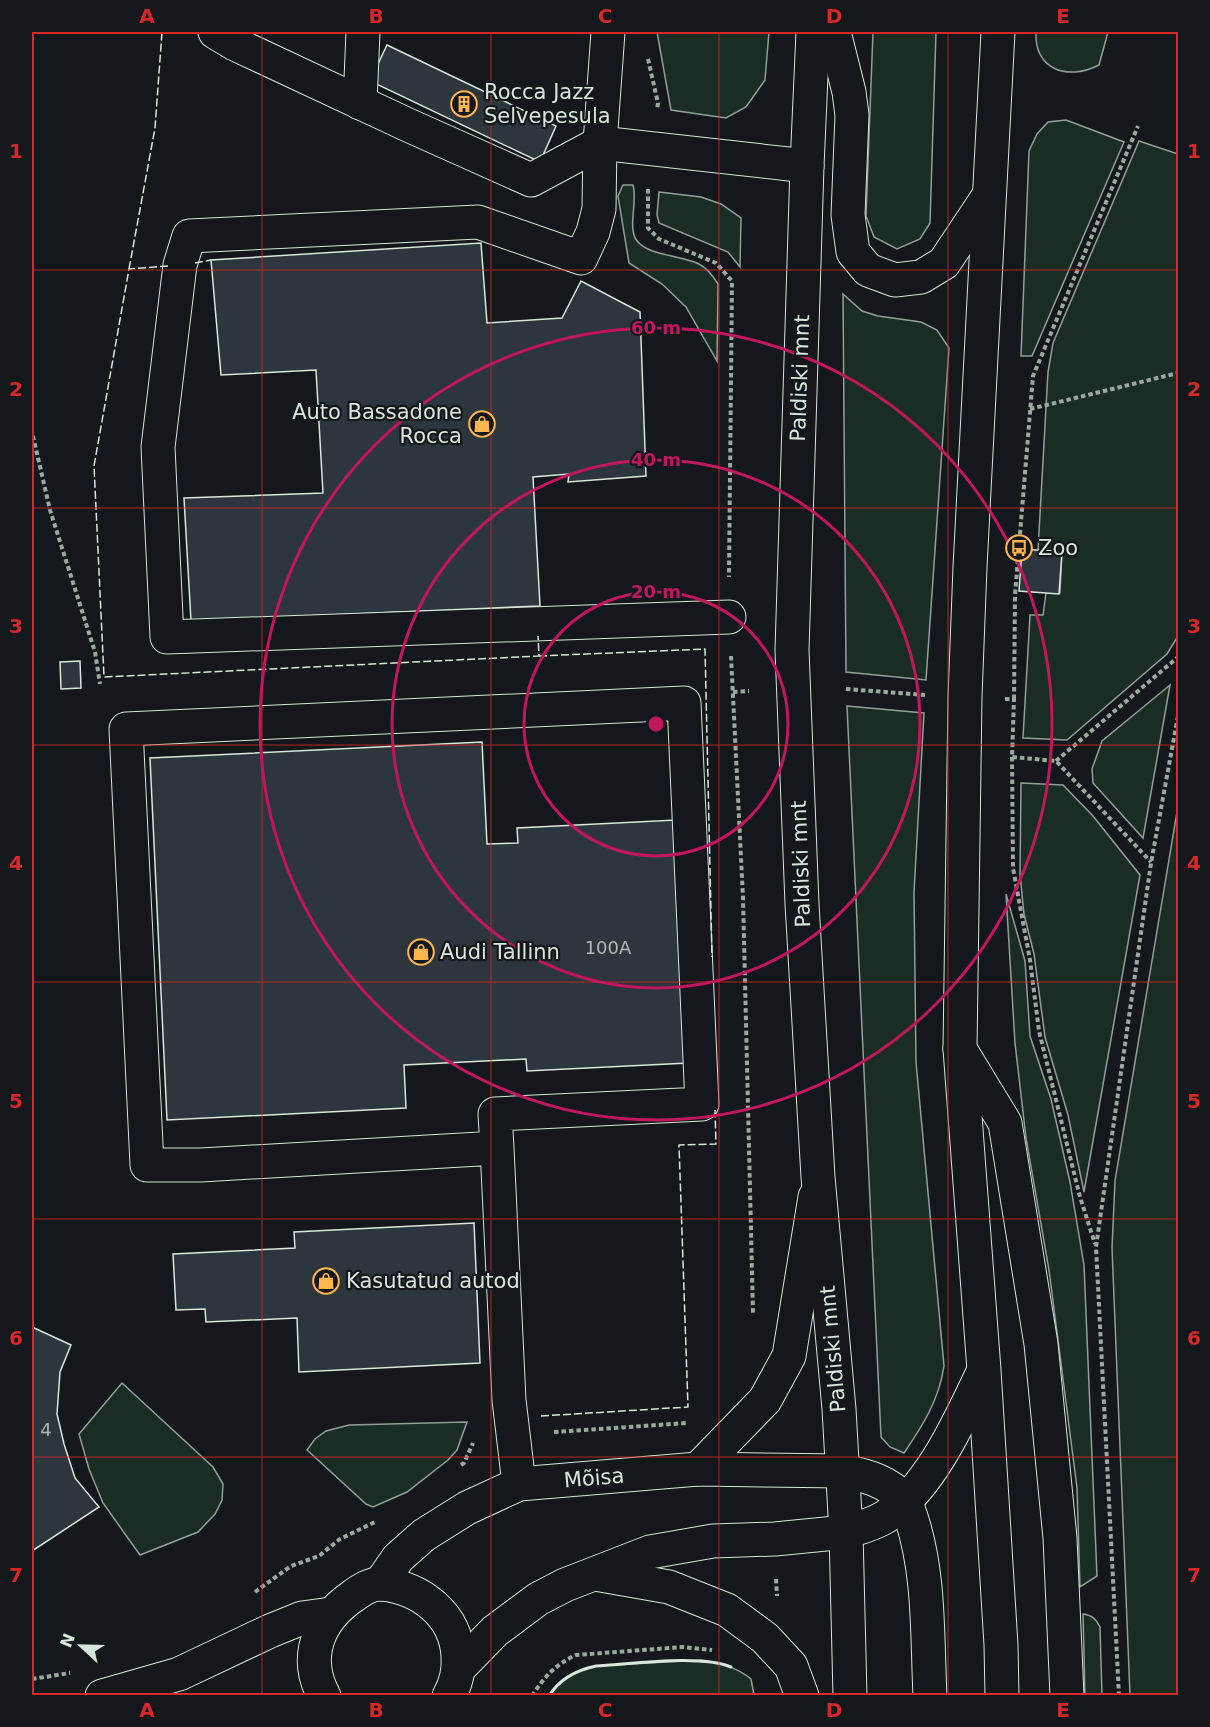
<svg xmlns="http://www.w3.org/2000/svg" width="1210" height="1727" font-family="'DejaVu Sans',sans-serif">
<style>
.green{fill:#1a2d24;stroke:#939e99;stroke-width:1.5}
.building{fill:#2c363c;stroke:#d8e6dc;stroke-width:1.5}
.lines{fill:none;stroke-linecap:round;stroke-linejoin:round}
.minor-casing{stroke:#d8e6dc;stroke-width:35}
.major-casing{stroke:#d8e6dc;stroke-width:35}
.path{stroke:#9da8a2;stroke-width:4;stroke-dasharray:4.5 3;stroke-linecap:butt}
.minor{stroke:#14181c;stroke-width:33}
.major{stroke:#14181c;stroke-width:33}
.fence{stroke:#d8e6dc;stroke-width:1.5;stroke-dasharray:8 3;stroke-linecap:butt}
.wall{stroke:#d8e6dc;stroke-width:3}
.grid{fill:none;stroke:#d62828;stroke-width:1.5;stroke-opacity:0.55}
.ring{fill:none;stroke:#c2185b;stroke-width:3}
.labels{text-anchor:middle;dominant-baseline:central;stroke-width:4.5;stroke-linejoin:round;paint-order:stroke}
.number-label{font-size:18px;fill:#adbab4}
.poi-label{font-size:21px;fill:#d8e6dc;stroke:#14181c;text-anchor:start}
.street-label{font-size:21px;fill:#d8e6dc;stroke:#14181c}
.centre{fill:#c2185b;stroke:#14181c;stroke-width:3}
.ring-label{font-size:18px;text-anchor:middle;font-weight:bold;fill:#c2185b;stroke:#14181c;stroke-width:4.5;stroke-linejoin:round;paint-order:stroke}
.neatline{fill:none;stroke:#d62828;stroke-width:2}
.grid-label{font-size:20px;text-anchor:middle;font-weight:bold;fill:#d62828}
</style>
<rect width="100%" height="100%" fill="#14181c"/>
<!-- green -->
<g class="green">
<polygon points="657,32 769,32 765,80 746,107 726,118 671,110"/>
<polygon points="873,32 936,32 930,223 920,239 897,249 874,237 866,216"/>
<path d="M1036,32H1108L1099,65C1068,81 1034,70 1036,32Z"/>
<polygon points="1066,120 1124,142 1032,356 1021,356 1029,151 1037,134 1048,122"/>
<polygon points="1139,141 1178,154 1178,636 1167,654 1067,740 1023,738 1030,615 1043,615 1046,593 1060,593 1062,552 1038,550 1048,372 1053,343"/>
<path d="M623,185H633C638,201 627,228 637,241C649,256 682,255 699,264C707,268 713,276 718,284L717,361L686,307L662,284L629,263L618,196Z"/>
<polygon points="659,192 701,197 721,204 741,218 740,267 728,252 659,223 657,215"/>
<polygon points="843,294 862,311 878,316 921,322 937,330 949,348 926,680 846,672"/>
<polygon points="1170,685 1143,838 1093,783 1092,769 1102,741"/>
<path d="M847,706L924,713L914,892L916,1062L944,1366C939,1400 923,1425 904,1453L890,1447L881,1437Z"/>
<polygon points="1021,783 1063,785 1093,816 1140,875 1084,1192 1068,1115 1045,1037 1034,954 1024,914 1020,874"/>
<polygon points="1178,806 1178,1695 1130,1695 1112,1248 1115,1181"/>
<polygon points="1006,894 1025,961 1030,1036 1051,1099 1070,1182 1084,1265 1097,1576 1080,1587 1077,1488 1049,1270 1026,1138 1015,1043"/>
<polygon points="122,1383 213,1467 223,1484 222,1500 215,1514 198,1532 140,1555 103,1503 89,1469 79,1434"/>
<polygon points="467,1422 457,1450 448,1460 407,1492 373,1507 366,1504 307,1450 315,1439 326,1431 349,1425"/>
<path d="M1083,1614C1092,1615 1096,1619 1100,1627L1102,1695H1085Z"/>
<path d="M702,1660C721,1663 736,1667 751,1679L754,1695H549C560,1678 577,1670 596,1666Z"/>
</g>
<!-- building -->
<g class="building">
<polygon points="387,45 556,126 540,162 370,81"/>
<polygon points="481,243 487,323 562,318 581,281 640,312 646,476 568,482 569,474 533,477 540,606 191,621 184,498 323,493 316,370 221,375 211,260"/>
<polygon points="1022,549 1062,552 1059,594 1019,591"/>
<polygon points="80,661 81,688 61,689 60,662"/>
<polygon points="482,742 487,844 518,843 517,828 676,820 688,1063 527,1071 526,1059 404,1065 406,1108 167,1120 150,758"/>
<polygon points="474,1223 480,1363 299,1372 297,1318 206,1322 205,1309 176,1310 173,1254 295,1248 294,1232"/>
<polygon points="32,1327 71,1345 60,1372 57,1414 64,1444 75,1478 99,1507 32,1551"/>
</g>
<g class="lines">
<!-- minor casing -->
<g class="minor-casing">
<g id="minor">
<polyline points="215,32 235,44 408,125 531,180 600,143 807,166"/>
<polyline points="608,32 600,143 599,209 593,232 581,258 478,222 189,236 180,265 158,447 167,637 729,617"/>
<polyline points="360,103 363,32"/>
<polyline points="960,1049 1005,1123 1041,1344 1060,1538 1067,1696"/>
<polyline points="497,1148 495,1114 702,1104 684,703 126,729 147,1165 201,1165 497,1148 509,1400 519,1484"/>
<polyline points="698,1469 765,1400 789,1356 815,1197"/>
<polyline points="595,1574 669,1587 727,1610 765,1638 791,1666 802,1696"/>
<polyline points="380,1584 398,1558 424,1535 467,1508 519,1484 698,1469 843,1471"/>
<polyline points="459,1668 495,1631 538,1599 565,1585 650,1552 713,1541 775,1539 846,1532"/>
<polyline points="102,1696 179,1674 270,1631 302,1618 331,1614"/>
<path d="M324,1696C303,1657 318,1620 353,1596C361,1590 371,1583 382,1584C421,1588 456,1615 458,1656C459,1670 456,1684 449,1696"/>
</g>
</g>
<!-- major casing -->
<g class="major-casing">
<g id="major">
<polyline points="813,32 807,166 792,650 802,904 818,1177 839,1409 846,1532 850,1696"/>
<polyline points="834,32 849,92 852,115 848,215 853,252 868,270 895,280 921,277 944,263 988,197"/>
<polyline points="998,32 970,567 965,697 960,1049 984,1370 1001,1645 1002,1696"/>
<path d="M843,1471C865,1475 890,1482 904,1500C908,1504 909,1512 911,1517C930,1574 927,1636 930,1696"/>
<path d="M846,1532C859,1528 874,1524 885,1517C930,1489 961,1418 983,1372"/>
</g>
</g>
<!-- path -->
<g class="path">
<polyline points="648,59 658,103 657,110"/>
<polyline points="648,189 648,228 659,239 716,263 732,281 729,577"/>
<polyline points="1030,409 1178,373"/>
<polyline points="32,421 32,432 50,510 95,652 100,684"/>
<polyline points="731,656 743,898 753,1314"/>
<polyline points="846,689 925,695"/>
<polyline points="733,692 749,691"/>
<polyline points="1005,699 1014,699 1012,757 1056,761 1151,862"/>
<polyline points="1014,699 1015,595 1033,376 1138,126"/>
<polyline points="1012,757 1013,868 1030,960 1039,1031 1080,1197 1095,1244"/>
<polyline points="1056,761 1178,657"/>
<polyline points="554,1432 687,1423"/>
<polyline points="461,1465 464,1463 473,1443"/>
<polyline points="776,1579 777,1596"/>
<polyline points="255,1592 291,1566 319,1556 340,1539 375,1522"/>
<polyline points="32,1679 70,1673"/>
<path d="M532,1696C544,1677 556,1664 576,1655L683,1647L712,1650"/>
<polyline points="1119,1696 1096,1247 1151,863 1178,716"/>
</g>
<!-- minor -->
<use href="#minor" class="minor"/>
<!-- major -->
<use href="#major" class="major"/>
<!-- fence -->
<g class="fence">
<polyline points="195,263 211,260"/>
<polyline points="168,266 129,269 94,466 104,677 539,656 538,636"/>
<polyline points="129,269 155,128 162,32"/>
<polyline points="539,656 705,649 712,957"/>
<polyline points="541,1416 688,1407 679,1145 716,1144 715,1110"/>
</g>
<!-- wall -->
<path class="wall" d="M549,1696C560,1678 577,1670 596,1666C632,1664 700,1654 731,1667"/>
</g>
<!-- grid -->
<path class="grid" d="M262,32V1696M491,32V1696M719,32V1696M948,32V1696M32,270H1178M32,508H1178M32,745H1178M32,982H1178M32,1219H1178M32,1457H1178"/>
<!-- distance rings -->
<g class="ring">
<circle cx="656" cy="724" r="132"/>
<circle cx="656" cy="724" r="264"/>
<circle cx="656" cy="724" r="396"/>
</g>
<!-- icons -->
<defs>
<g id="building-ring" transform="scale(1.35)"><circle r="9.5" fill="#14181c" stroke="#ffb74d" stroke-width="1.5"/><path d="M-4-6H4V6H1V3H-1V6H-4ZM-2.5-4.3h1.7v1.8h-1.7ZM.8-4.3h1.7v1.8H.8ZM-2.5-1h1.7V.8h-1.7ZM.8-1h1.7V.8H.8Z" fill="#ffb74d"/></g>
<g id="shop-ring" transform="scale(1.35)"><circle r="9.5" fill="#14181c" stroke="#ffb74d" stroke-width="1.5"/><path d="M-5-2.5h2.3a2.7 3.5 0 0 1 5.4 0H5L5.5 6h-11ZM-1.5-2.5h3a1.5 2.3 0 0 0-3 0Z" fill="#ffb74d"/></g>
<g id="bus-ring" transform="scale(1.35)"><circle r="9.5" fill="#14181c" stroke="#ffb74d" stroke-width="1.5"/><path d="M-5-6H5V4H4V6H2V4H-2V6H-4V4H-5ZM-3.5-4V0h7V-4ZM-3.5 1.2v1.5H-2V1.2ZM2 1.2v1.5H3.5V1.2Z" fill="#ffb74d"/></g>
</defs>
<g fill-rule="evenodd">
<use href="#building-ring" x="464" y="104"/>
<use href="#shop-ring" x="482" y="424"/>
<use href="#bus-ring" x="1019" y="548"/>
<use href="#shop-ring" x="421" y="952"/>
<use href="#shop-ring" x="326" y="1281"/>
</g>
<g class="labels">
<!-- number labels -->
<g class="number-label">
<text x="608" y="947">100A</text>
<text x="46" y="1429">4</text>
</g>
<!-- poi labels -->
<g class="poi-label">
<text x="484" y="92">Rocca Jazz<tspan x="484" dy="24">Selvepesula</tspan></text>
<text x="462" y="412" text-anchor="end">Auto Bassadone<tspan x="462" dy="24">Rocca</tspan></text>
<text x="1038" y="548">Zoo</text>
<text x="440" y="952">Audi Tallinn</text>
<text x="346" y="1281">Kasutatud autod</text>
</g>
<!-- street labels -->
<g class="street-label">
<text transform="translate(800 378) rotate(-88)">Paldiski mnt</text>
<text transform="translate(801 864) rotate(-92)">Paldiski mnt</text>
<text transform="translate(833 1349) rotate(-95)">Paldiski mnt</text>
<text transform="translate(594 1478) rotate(-5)">Mõisa</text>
</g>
</g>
<circle cx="656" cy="724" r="9" class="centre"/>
<g class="ring-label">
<text x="656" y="334">60 m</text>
<text x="656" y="466">40 m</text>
<text x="656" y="598">20 m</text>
</g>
<!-- border -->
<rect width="1210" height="1727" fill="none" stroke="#14181c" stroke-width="66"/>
<!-- north arrow -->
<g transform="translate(81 1646) rotate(292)" stroke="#14181c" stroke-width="4.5" paint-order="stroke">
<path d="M0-4.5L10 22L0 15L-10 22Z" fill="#d8e6dc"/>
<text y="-9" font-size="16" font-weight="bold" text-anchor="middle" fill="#d8e6dc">N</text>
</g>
<rect x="33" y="33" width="1144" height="1661" class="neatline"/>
<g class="grid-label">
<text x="147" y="23">A</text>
<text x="376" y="23">B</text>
<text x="605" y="23">C</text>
<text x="834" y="23">D</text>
<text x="1063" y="23">E</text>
<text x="16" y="158">1</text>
<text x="1194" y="158">1</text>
<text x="16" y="396">2</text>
<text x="1194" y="396">2</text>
<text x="16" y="633">3</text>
<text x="1194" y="633">3</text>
<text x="16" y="870">4</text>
<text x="1194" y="870">4</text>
<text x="16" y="1108">5</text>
<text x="1194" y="1108">5</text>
<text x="16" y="1345">6</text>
<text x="1194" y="1345">6</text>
<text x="16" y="1582">7</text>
<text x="1194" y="1582">7</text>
<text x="147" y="1717">A</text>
<text x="376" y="1717">B</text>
<text x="605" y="1717">C</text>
<text x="834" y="1717">D</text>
<text x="1063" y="1717">E</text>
</g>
</svg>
